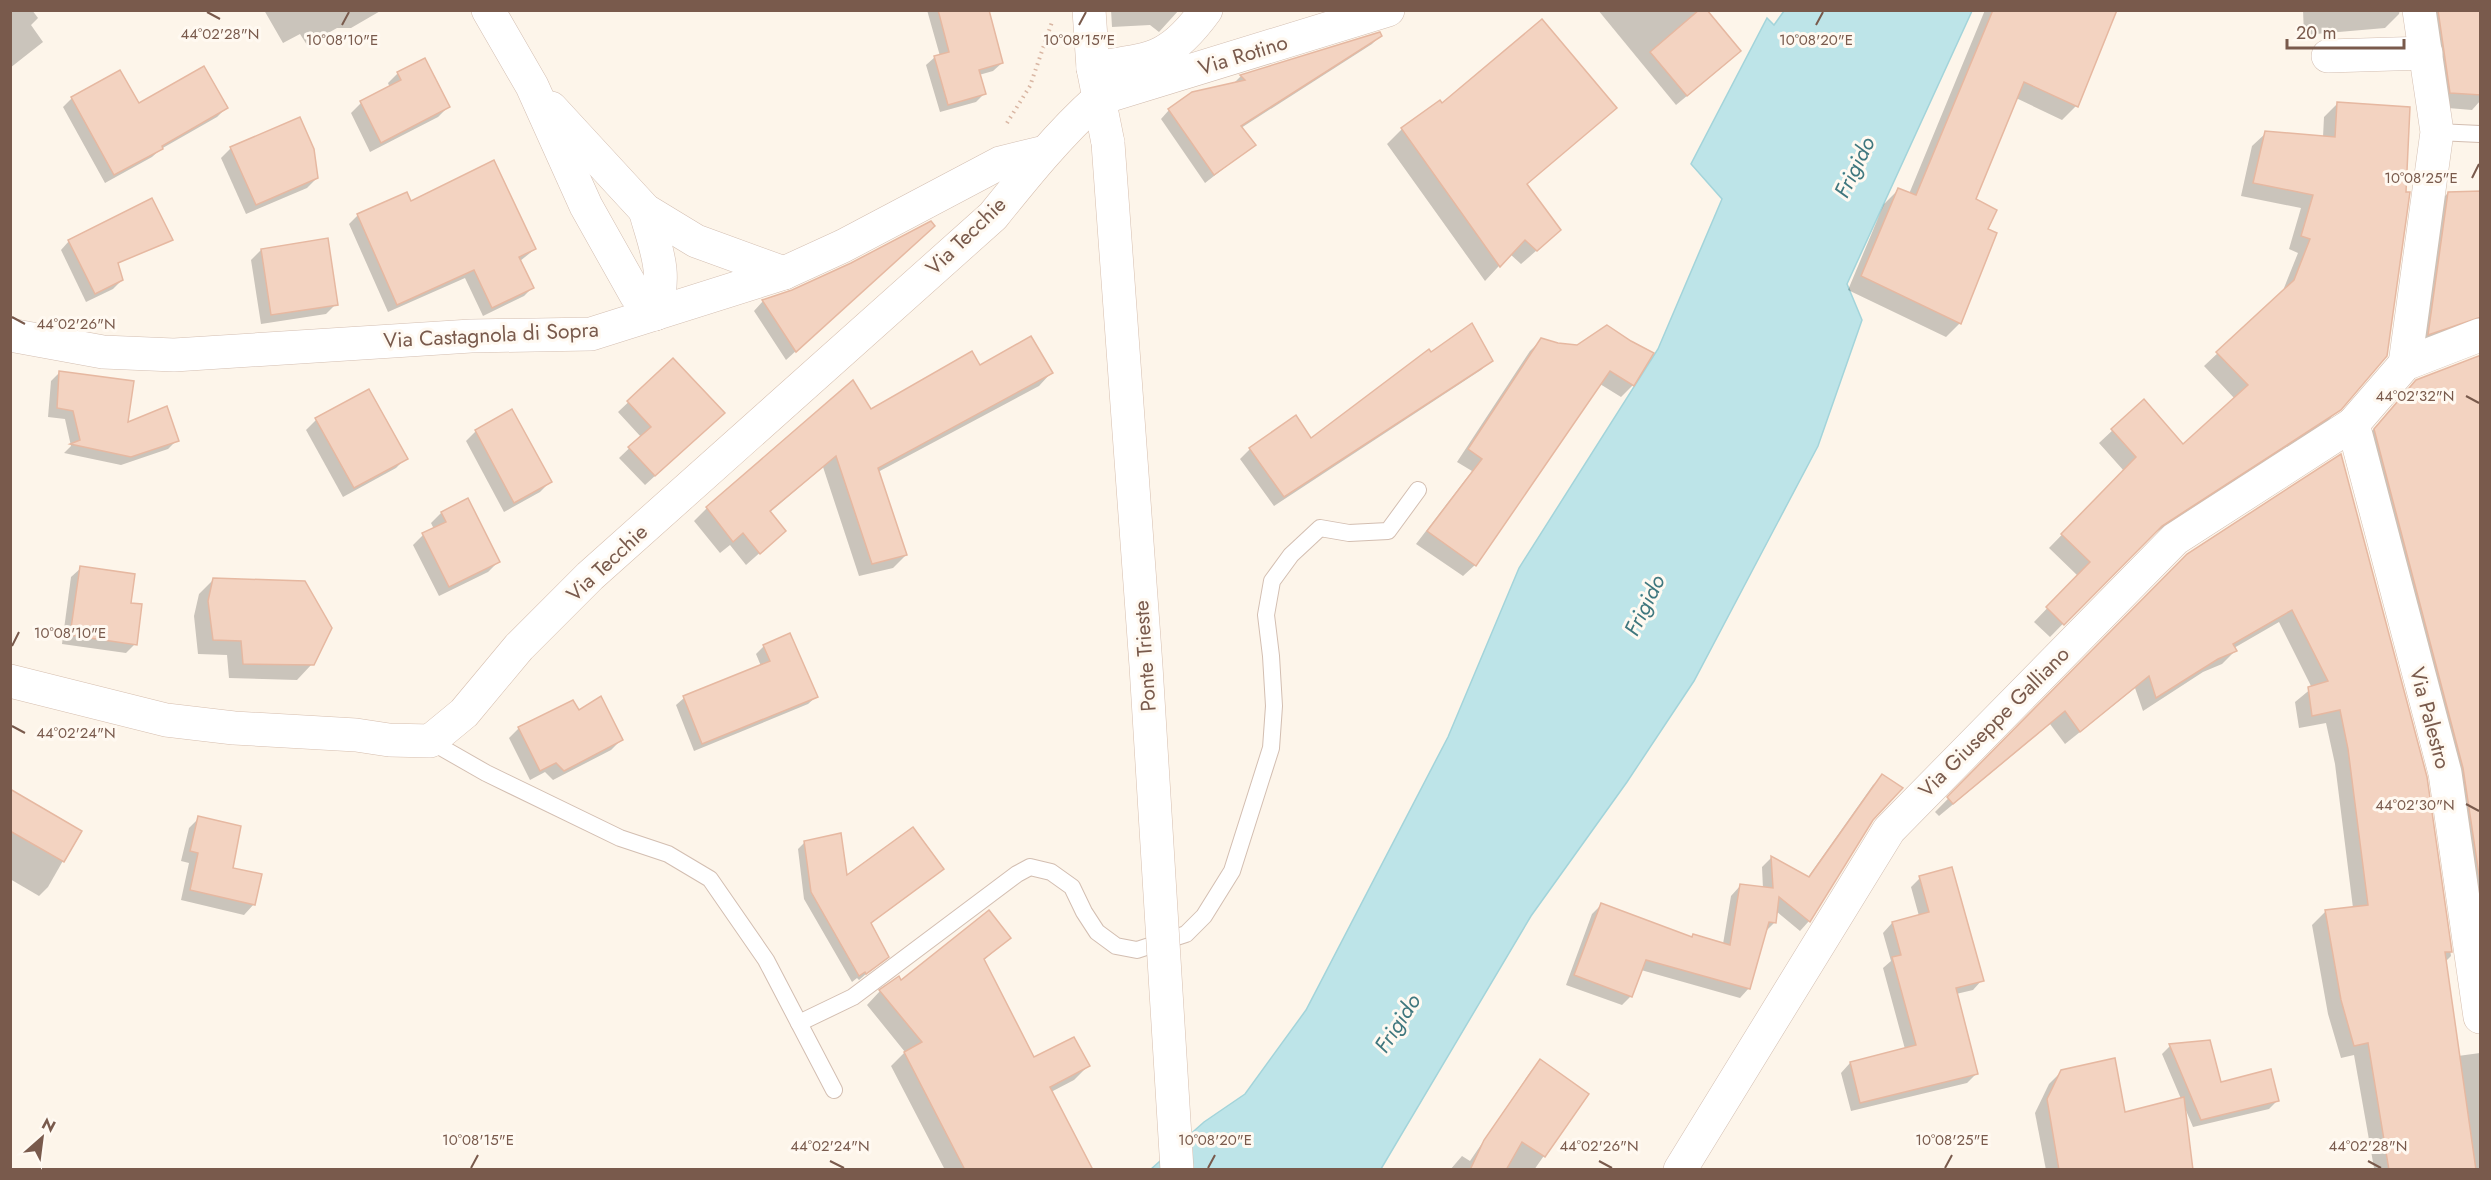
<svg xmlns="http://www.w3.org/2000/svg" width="2491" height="1180" font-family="Jost,sans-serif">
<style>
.water{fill:#bde4e8;stroke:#a3d4da;stroke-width:1.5}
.shadow{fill:#0003}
.building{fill:#f3d3c1;stroke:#e6b8a1;stroke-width:1.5}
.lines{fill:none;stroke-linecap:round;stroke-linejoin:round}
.lane-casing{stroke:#d3beb1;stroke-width:18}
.street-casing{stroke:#d3beb1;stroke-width:34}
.secondary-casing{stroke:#d6beae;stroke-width:34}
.path{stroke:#d9b6a3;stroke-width:4;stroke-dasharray:1.5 4.5;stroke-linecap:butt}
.lane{stroke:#fff;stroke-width:16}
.street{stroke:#fff;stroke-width:33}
.secondary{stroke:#fff;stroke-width:33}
.secondary-bridge-casing{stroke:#d6beae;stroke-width:34;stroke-linecap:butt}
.secondary-bridge{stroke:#fff;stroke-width:33}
.ticks{fill:none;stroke:#795a4c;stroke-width:2}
.labels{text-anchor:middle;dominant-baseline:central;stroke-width:6;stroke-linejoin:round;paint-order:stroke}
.street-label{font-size:21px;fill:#795a4c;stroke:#fff9f1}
.water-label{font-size:22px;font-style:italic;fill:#3f777e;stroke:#fff9f1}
.ticks-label{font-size:15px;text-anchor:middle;fill:#795a4c;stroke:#fff9f1;stroke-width:6;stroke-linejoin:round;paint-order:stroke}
</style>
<rect width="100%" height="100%" fill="#fdf5ea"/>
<!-- water -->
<polygon class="water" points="1784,11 1972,11 1847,284 1862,320 1818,446 1694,681 1627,782 1531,916 1381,1169 1150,1170 1204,1122 1245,1094 1306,1010 1448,737 1519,568 1658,349 1722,199 1691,164 1767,18 1774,25"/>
<!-- shadow -->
<g class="shadow">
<polygon points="10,10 32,10 38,18 31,25 43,42 10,68"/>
<polygon points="264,10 382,10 351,28 337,28 307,45 300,34 283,43"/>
<polygon points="927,10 988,10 1002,63 993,71 979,75 984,94 976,102 940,112 926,65 935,57 940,56"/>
<polygon points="1111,10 1179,10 1159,32 1150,25 1112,27"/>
<polygon points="1598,10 1705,10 1729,61 1676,105"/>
<polygon points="1985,10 2116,10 2076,106 2062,120 2016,98 1974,200 1986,229 1960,323 1946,337 1848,290 1884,204 1898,190 1909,194"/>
<polygon points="2303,10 2400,10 2399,14 2385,28 2304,35"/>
<polygon points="2417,10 2480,10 2480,101 2472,110 2436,107"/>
<polygon points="1379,34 1380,36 1372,44 1241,128 1254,145 1205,183 1161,119 1169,110 1233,84 1241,76"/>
<polygon points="120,72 138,105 226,108 217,117 161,149 152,157 105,183 63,107 72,98"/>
<polygon points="398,73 448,107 438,117 370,152 351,113 361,103 390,88 388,83"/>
<polygon points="2337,104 2339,409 2326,423 2147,538 2050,637 2034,622 2078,576 2049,548 2124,471 2099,443 2144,401 2183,446 2235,399 2204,366 2282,293 2298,253 2289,249 2301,208 2241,196 2252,146 2266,133 2323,137 2324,117"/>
<polygon points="1442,105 1615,108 1526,185 1544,244 1521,264 1510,254 1485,281 1387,144 1402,129"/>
<polygon points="231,148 317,178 307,188 246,214 221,158"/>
<polygon points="2480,192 2480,331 2418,345 2437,204 2448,193"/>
<polygon points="410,203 535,249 520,261 533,287 524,296 483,316 465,278 388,312 349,224 358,215"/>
<polygon points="923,235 786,360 754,311 763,301 792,291"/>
<polygon points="69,241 122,280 113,289 86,302 61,250"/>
<polygon points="261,250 336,304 326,314 261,324 251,260"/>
<polygon points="1542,339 1557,345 1577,346 1633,385 1621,397 1600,384 1475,565 1463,576 1416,544 1472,471 1457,462 1530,351"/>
<polygon points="1430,354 1491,360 1481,370 1274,506 1240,459 1250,449 1311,440"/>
<polygon points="2480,357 2480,965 2363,441 2405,393"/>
<polygon points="673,360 713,423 645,485 619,458 641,437 618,412"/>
<polygon points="979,367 1051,373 1039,386 878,472 906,555 893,568 859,576 823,467 769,513 784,531 746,565 730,545 720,553 694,521 707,508 870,411"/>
<polygon points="60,372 126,424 177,440 168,449 121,465 64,453 71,446 65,419 48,417 51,381"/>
<polygon points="316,420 406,458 396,468 343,497 306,430"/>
<polygon points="476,431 550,482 540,492 504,512 466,441"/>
<polygon points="2341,456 2425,777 2451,956 2445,962 2458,1056 2480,1053 2480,1170 2372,1170 2374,1168 2354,1055 2341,1058 2328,1014 2312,925 2326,911 2353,908 2335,764 2326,723 2299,728 2295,702 2312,688 2279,622 2234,648 2235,651 2222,664 2203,672 2143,711 2135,688 2065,744 2050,724 1939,816 1935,812 2188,555"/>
<polygon points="468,500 498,562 488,572 439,596 413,545 423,535 434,529 431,523 441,513"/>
<polygon points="81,568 135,644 126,653 62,644 71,577"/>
<polygon points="214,579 312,664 297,680 229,678 227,655 198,654 194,616 199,594"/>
<polygon points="764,646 816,697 808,704 694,751 676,705 684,698 761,666 756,654"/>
<polygon points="578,712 621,740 611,750 553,780 545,772 530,780 509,738 519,728"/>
<polygon points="1883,776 1809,921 1800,931 1776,911 1774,923 1764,933 1749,988 1740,998 1641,970 1631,996 1622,1005 1566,985 1592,914 1601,905 1691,938 1723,944 1731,896 1740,886 1763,889 1762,867 1771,858 1808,877 1873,785"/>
<polygon points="10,791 80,831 48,887 39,896 10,879"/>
<polygon points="199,818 254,904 244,915 181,900 189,863 181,861 189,828"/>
<polygon points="805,842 846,878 942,869 870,924 887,956 859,980 857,978 852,982 804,899 798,849"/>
<polygon points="1920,878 1982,980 1973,990 1956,994 1976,1074 1967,1083 1851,1111 1841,1073 1850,1063 1905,1049 1883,968 1891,961 1883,933 1892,923 1919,916 1911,887"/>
<polygon points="1009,938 983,961 1034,1059 1088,1066 1074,1080 1051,1092 1091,1170 945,1170 891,1066 905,1052 867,1005 880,991"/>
<polygon points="2170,1046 2220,1084 2277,1101 2269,1109 2193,1127 2162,1054"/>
<polygon points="1540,1061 1587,1094 1534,1170 1450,1170 1462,1156 1470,1161 1531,1071"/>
<polygon points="2062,1071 2089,1170 2046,1170 2035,1113 2049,1084"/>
</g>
<!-- building -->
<g class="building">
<polygon points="938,10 989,10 1003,63 979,70 986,94 948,105 934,56 949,52"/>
<polygon points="1699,10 1707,10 1741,51 1687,96 1650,52"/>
<polygon points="1993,10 2117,10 2078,107 2024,82 1976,199 1997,210 1988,229 1997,233 1961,324 1861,276 1898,188 1916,195"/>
<polygon points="2438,10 2481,10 2481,95 2450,93"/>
<polygon points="1542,19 1617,108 1527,184 1561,230 1537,251 1525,240 1500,267 1401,128 1440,100 1442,103"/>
<polygon points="1380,32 1382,36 1241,126 1256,145 1214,175 1168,109 1192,92 1245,80 1240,75"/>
<polygon points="425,58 450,107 381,143 360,101 401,80 397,72"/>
<polygon points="204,66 228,108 162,146 163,149 114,175 71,97 120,70 139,103"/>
<polygon points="2337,102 2410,107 2406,192 2410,192 2387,356 2341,410 2162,526 2064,625 2046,607 2090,562 2061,534 2136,457 2111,429 2144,399 2183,444 2248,385 2216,352 2294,280 2310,239 2301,236 2313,195 2253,183 2265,131 2335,137"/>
<polygon points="300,117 314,149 318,178 256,205 230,147"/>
<polygon points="494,160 536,249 519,257 534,288 492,308 474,270 397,305 357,214 407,192 411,201"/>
<polygon points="2481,191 2481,317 2428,335 2448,192"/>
<polygon points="152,198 173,240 118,263 123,280 95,294 68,240"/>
<polygon points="931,221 935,226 796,352 762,300 792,290 851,263"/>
<polygon points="328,238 338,305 271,315 261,249"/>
<polygon points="1472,323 1493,361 1284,497 1249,448 1296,415 1311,438 1429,349 1431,352"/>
<polygon points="1607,325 1631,341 1654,353 1634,386 1610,371 1476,566 1427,531 1482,459 1468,449 1541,338 1558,343 1577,345"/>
<polygon points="1031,336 1053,373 878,468 907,555 872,564 836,456 770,511 786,531 760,554 743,533 733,542 706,507 853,380 871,409 972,351 980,365"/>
<polygon points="2481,355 2481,888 2463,768 2374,429 2416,380"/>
<polygon points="673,358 725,413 655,476 628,447 651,427 627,401"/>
<polygon points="59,371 134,381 128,422 167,406 179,441 131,457 70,444 80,440 73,411 57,408"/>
<polygon points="369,389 408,459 354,488 315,418"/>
<polygon points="512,409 552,482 514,503 475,430"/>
<polygon points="2341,454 2427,777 2452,952 2445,952 2476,1170 2389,1170 2368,1043 2354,1046 2341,1000 2325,910 2368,905 2348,749 2340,710 2312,716 2308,687 2328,681 2292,610 2233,644 2237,651 2218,659 2156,698 2149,676 2080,732 2065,711 1953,804 1947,797 2187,554"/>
<polygon points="468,498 500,562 449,587 422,533 446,522 441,512"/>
<polygon points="80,566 135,574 131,603 142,604 137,645 70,635"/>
<polygon points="213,578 305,581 332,628 314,665 243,664 241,641 213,640 208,601"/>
<polygon points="790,633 818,697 702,744 683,696 770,661 763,645"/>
<polygon points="601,696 623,740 564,771 556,763 540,771 518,727 573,700 579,710"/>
<polygon points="1882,774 1903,788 1873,820 1810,922 1779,897 1776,923 1769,922 1750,989 1646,960 1632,997 1574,975 1601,903 1692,937 1693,934 1730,945 1740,884 1773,888 1771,856 1809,877"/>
<polygon points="10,789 82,831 64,862 10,831"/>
<polygon points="198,816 241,826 233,868 262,874 255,905 190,890 198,853 190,851"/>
<polygon points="913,827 944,869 871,923 889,957 866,974 865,972 859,976 811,892 804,841 841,833 847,875"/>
<polygon points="1952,867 1984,981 1956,988 1978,1074 1860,1103 1850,1062 1916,1045 1892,957 1901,955 1892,922 1929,912 1919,876"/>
<polygon points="989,910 1011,938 984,959 1034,1057 1074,1037 1090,1066 1050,1087 1093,1170 965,1170 904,1052 922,1042 879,990 899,976 901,980"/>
<polygon points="2210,1040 2221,1082 2271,1069 2279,1101 2201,1120 2169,1044"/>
<polygon points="2115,1058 2125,1112 2184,1097 2193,1170 2059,1170 2047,1099 2061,1070"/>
<polygon points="1540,1059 1589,1094 1545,1157 1522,1142 1506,1170 1470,1170 1484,1140"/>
</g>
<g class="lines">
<!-- lane casing -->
<g class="lane-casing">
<g id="lane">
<polyline points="2437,132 2480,134"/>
<polyline points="430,741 486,773 620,838 668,854 710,879 766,960 834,1090"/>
<polyline points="799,1023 853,997 1017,874 1030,867 1051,872 1072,887 1084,912 1097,932 1116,946 1137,950 1186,934 1204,916 1232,871 1271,748 1274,706 1271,656 1266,615 1272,581 1291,555 1320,528 1349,533 1388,531 1418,490"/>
</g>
</g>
<!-- street casing -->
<g class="street-casing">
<g id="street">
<polyline points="488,10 532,86 586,206 636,295 655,314"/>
<polyline points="2328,56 2426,53"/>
<path d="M1093,68C1151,59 1169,61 1206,10"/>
<polyline points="1098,99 1388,10"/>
<polyline points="551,108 645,210 696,241 784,273"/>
<path d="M645,210C657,253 667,270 655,314"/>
<polyline points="10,335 103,352 174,355 471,336 591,334 784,273 843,246 1000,163 1045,152"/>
<polyline points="2405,364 2437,132 2419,10"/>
<polyline points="1680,1170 1889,830 2175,539 2353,424 2405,364 2480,335"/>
</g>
</g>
<!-- secondary casing -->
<g class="secondary-casing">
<g id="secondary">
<polyline points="1089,10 1093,68 1108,143"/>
<polyline points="2353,424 2445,773 2480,1017"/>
<path d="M10,681L166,720L234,728L356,735L389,740L430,741L464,713L519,647L590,576L993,216C1026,175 1059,134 1098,99"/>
</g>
</g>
<!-- path -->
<polyline class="path" points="1007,123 1030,86 1052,22"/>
<!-- lane -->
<use href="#lane" class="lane"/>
<!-- street -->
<use href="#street" class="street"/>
<!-- secondary -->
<use href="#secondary" class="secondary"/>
<!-- secondary-bridge casing -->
<g class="secondary-bridge-casing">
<polyline id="secondary-bridge" points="1108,143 1146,666 1177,1170"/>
</g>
<!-- secondary-bridge -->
<use href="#secondary-bridge" class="secondary-bridge"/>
</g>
<!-- ticks -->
<path class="ticks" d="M207,12L220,19M342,25L349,12M1079,25L1086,12M1816,25L1823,12M2472,178L2479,164M12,317L25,324M2466,396L2479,403M12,646L19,632M12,726L25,733M2466,804L2479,811M830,1161L844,1168M1599,1161L1612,1168M2368,1161L2381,1168M471,1168L478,1155M1208,1168L1215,1155M1945,1168L1952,1155"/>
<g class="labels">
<!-- street labels -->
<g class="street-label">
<text transform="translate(1243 55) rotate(-17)">Via Rotino</text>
<text transform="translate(966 236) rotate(-44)">Via Tecchie</text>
<text transform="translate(491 335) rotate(-3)">Via Castagnola di Sopra</text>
<text transform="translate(607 563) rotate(-43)">Via Tecchie</text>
<text transform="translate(1145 656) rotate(-94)">Ponte Trieste</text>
<text transform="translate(2430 718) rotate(75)">Via Palestro</text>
<text transform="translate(1994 722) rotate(-45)">Via Giuseppe Galliano</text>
</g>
<!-- water labels -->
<g class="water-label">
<text transform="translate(1854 167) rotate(-64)">Frigido</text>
<text transform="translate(1644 605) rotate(-64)">Frigido</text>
<text transform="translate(1397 1023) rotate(-57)">Frigido</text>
</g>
</g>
<g class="ticks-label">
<text x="220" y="39">44°02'28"N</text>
<text x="342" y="45">10°08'10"E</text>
<text x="1079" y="45">10°08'15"E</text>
<text x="1816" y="45">10°08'20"E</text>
<text x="2421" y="183">10°08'25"E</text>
<text x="76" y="329">44°02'26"N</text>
<text x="2415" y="401">44°02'32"N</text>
<text x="70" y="638">10°08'10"E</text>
<text x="76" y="738">44°02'24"N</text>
<text x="2415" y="810">44°02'30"N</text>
<text x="478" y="1145">10°08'15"E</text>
<text x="1215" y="1145">10°08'20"E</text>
<text x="1952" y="1145">10°08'25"E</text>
<text x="830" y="1151">44°02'24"N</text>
<text x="1599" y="1151">44°02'26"N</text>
<text x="2368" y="1151">44°02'28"N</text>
</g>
<!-- border -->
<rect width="2491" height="1180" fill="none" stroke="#795a4c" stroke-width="24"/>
<!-- north arrow -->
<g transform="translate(42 1138) rotate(28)" stroke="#fff9f1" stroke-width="4.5" paint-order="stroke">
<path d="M0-4.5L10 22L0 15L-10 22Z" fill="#795a4c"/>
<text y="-9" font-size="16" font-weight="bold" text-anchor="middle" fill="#795a4c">N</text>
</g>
<!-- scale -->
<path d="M2287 39v9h117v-9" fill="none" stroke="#795a4c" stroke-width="3"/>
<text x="2296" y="39" font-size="18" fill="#795a4c" stroke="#fff9f1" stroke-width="4.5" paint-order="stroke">20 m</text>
</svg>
